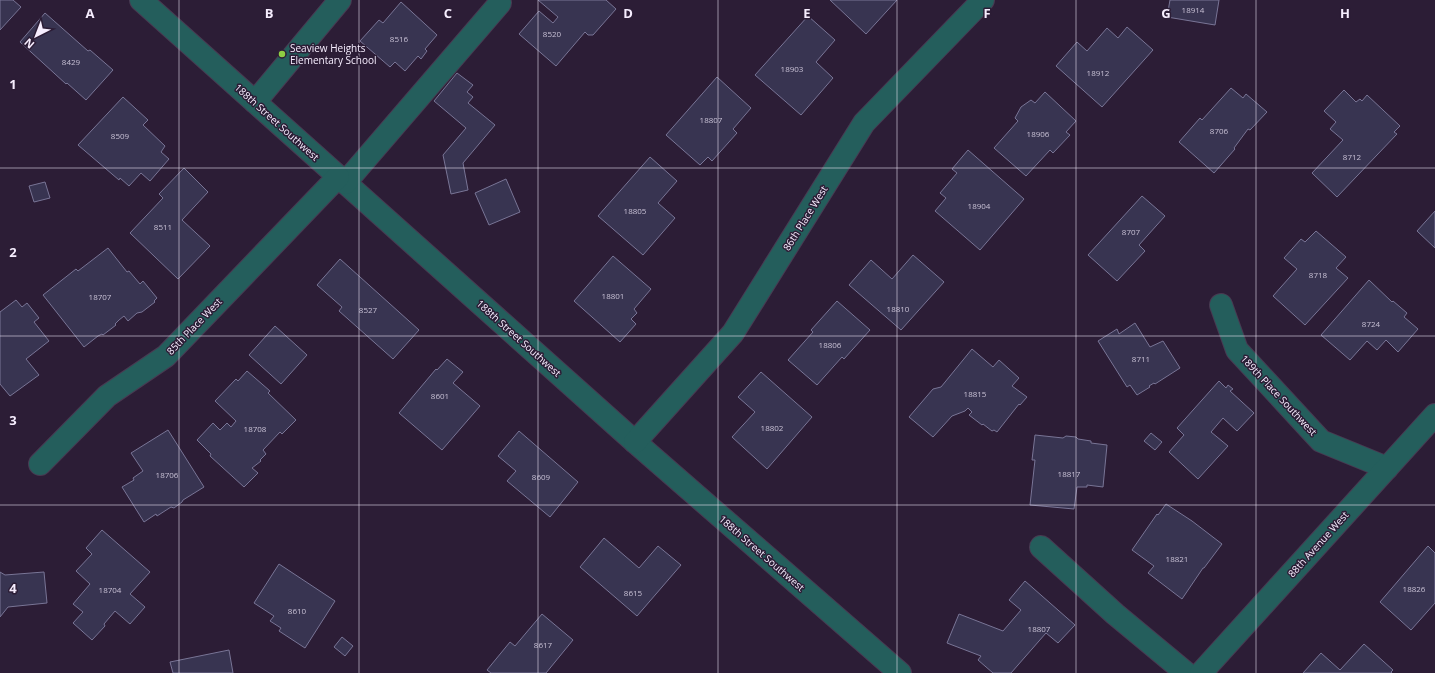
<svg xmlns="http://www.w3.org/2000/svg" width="1435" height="673" font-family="'Open Sans',sans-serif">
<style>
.building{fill:#383451;stroke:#797596}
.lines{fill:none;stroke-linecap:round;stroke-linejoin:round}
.minor-casing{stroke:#483a52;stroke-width:24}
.minor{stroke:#245e5c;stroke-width:22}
.grid{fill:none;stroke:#f6edfe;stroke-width:1;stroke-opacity:0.55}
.poi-dot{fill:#8ece43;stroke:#2c1d36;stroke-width:1.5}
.labels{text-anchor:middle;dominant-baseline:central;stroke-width:3;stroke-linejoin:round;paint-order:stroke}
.number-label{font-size:8px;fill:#c6bfd3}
.poi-label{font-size:10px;fill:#f6edfe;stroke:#2c1d36;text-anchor:start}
.street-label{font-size:10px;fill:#f6edfe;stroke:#2c1d36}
.grid-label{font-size:13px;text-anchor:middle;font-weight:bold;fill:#f6edfe;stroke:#2c1d36;stroke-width:3;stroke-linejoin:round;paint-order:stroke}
</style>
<rect width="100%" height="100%" fill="#2c1d36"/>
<!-- building -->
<g class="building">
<polygon points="0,0 13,0 21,7 0,30"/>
<polygon points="538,0 606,0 616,9 593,35 588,35 585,32 556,66 519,34 539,11 553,23 558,17"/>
<polygon points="830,0 897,0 866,34"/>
<polygon points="1170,0 1219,0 1215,25 1167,17"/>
<polygon points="401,2 437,35 425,49 427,51 421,59 418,56 405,71 395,62 390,67 360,41 379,20 383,23"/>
<polygon points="45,13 88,51 90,50 113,70 86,100 67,83 66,84 20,42"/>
<polygon points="808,16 835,40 816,62 833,78 801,115 755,75"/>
<polygon points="1127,27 1153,50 1102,107 1056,66 1077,42 1087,51 1107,28 1118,38"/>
<polygon points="457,73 473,85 467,92 473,97 468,103 495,125 463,163 468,190 451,194 443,155 466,128 434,101"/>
<polygon points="717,77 751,108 733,129 737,133 712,161 708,157 700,165 666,135"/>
<polygon points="1231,88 1243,98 1246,94 1267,112 1250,130 1248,129 1234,148 1235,149 1214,173 1179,142 1200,118 1202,120"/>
<polygon points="1344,90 1356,102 1360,99 1362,101 1367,95 1400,126 1394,132 1397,134 1337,197 1312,173 1343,140 1330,129 1336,122 1324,111"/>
<polygon points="1045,92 1076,121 1066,132 1070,135 1053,153 1050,150 1026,176 994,148 1018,121 1015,118 1021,107 1031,100 1035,103"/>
<polygon points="123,97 148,120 143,125 165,146 161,152 169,159 150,181 141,173 129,186 120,178 119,180 78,145"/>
<polygon points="968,150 1024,199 980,250 935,211 946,198 940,193 957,173 952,169"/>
<polygon points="650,157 677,181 658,203 675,218 643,255 598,216"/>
<polygon points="184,168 208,192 182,220 210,246 178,279 130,233 163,198 159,194"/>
<polygon points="506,179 520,212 489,225 475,193"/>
<polygon points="45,182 50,198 34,202 29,186"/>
<polygon points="1142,196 1165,216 1139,245 1145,251 1117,281 1088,255"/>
<polygon points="1435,211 1435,248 1417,231"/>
<polygon points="1316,231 1346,257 1336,268 1348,278 1305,325 1273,296 1297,269 1284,258 1301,239 1305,242"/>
<polygon points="108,248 127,272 129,271 140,284 143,281 157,298 154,301 155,302 142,312 137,313 128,321 124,316 119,320 115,324 116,325 103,335 102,334 98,336 84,347 43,295 76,269 78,271"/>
<polygon points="913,255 944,282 901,330 849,285 871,260 892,279"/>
<polygon points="613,256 651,289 634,309 637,313 631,319 636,324 620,342 574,301"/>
<polygon points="340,259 419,330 393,359 339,311 342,307 317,285"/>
<polygon points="1369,280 1392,302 1393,301 1407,313 1404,317 1418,329 1398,352 1386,340 1377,350 1367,341 1350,360 1321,335"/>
<polygon points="16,300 22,307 27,303 39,318 34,322 49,341 26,359 39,375 10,396 0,384 0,312"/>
<polygon points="837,301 870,330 844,359 842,357 817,385 788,360 813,332 811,330"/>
<polygon points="1135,323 1150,347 1163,341 1180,368 1155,384 1154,383 1149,386 1150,387 1137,395 1130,385 1127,387 1098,341 1117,329 1119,334"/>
<polygon points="275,326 307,355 281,384 249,355"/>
<polygon points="972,349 993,367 999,360 1019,378 1012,386 1027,397 1020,405 1019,404 997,432 994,430 992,431 983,424 982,425 969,415 972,412 968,408 965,411 952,416 933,437 909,417 933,389 941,387"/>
<polygon points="447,359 463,372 453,383 480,406 442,450 399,413 436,369 437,370"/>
<polygon points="247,371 270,391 268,393 296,420 282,434 280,432 263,450 266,454 260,460 261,461 252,468 258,473 244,487 210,456 211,454 197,440 213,423 220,430 227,423 231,427 236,421 215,401 236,379 238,381"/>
<polygon points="761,372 812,417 767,469 732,437 755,412 738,397"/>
<polygon points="1219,381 1226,388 1228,385 1233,389 1230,391 1254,413 1237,431 1223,418 1211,432 1228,446 1198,479 1169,452 1184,435 1177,428"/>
<polygon points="168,430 204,487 183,500 182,502 174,508 171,507 157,516 156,514 144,522 122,487 134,480 133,478 143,471 131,453"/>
<polygon points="519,431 578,482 550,517 507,481 516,471 498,456"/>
<polygon points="1151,433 1162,442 1155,450 1144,441"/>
<polygon points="1035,435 1063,438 1066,436 1076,437 1078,439 1091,441 1091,443 1107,445 1103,487 1087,485 1087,487 1077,487 1074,509 1030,505 1035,460 1032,460"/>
<polygon points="1166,504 1192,521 1222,544 1204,568 1203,568 1182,599 1148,573 1154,566 1132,550 1157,514 1158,515"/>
<polygon points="102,530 150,572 130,594 145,607 130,624 115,611 104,624 105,626 92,640 73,623 83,612 73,604 90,584 76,571 92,554 86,548"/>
<polygon points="604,538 639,568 658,546 681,565 637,616 580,567"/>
<polygon points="1428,546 1435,553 1435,603 1411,630 1380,602"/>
<polygon points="279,564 335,601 305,648 279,631 281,628 270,621 274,616 254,603"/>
<polygon points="0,572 5,575 44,572 47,603 8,607 0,617"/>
<polygon points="1025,581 1075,625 1058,643 1046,633 1011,673 993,673 978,660 981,656 947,643 959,614 1003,631 1021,610 1009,600"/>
<polygon points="542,614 573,640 546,673 491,673 487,670 510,642 515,646"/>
<polygon points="342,637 353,646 345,656 334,647"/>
<polygon points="1364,644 1393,670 1391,672 1392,673 1303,673 1321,653 1340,670"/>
<polygon points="229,650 233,673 173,673 170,662"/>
</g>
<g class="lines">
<!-- minor casing -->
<g class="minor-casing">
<g id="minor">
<polyline points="141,0 635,442 900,673"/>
<polyline points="255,102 340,0"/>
<polyline points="345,183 500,3"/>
<polyline points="1221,305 1237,350 1321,441 1387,468"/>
<polyline points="635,442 733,333 864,123 983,0"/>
<polyline points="40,464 107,396 166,356 338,177"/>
<polyline points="1041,547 1115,614 1186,673"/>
<polyline points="1201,673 1435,415"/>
</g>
</g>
<!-- minor -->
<use href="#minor" class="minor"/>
</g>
<!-- grid -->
<path class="grid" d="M179,0V673M359,0V673M538,0V673M718,0V673M897,0V673M1076,0V673M1256,0V673M0,168H1435M0,336H1435M0,505H1435"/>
<!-- markers -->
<circle class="poi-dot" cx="282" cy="54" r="4"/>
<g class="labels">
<!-- number labels -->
<g class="number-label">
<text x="1193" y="9">18914</text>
<text x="552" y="33">8520</text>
<text x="399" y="38">8516</text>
<text x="71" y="61">8429</text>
<text x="792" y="68">18903</text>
<text x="1098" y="72">18912</text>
<text x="711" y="119">18807</text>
<text x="1219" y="130">8706</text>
<text x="1038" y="133">18906</text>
<text x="120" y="135">8509</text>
<text x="1352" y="156">8712</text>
<text x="979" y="205">18904</text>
<text x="635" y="210">18805</text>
<text x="163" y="226">8511</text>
<text x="1131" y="231">8707</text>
<text x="1318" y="274">8718</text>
<text x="613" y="295">18801</text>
<text x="100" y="296">18707</text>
<text x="898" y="308">18810</text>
<text x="368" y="309">8527</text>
<text x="1371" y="323">8724</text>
<text x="830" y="344">18806</text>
<text x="1141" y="358">8711</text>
<text x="975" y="393">18815</text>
<text x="440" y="395">8601</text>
<text x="772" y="427">18802</text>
<text x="255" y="428">18708</text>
<text x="1069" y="473">18817</text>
<text x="167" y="474">18706</text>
<text x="541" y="476">8609</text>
<text x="1177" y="558">18821</text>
<text x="1414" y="588">18826</text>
<text x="110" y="589">18704</text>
<text x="633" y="592">8615</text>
<text x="297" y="610">8610</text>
<text x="1039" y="628">18807</text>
<text x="543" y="644">8617</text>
</g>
<!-- poi labels -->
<g class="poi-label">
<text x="290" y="48">Seaview Heights<tspan x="290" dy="12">Elementary School</tspan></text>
</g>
<!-- street labels -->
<g class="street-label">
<text transform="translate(277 122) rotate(42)">188th Street Southwest</text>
<text transform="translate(805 218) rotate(-58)">86th Place West</text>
<text transform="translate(194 326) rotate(-46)">85th Place West</text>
<text transform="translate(519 338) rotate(42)">188th Street Southwest</text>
<text transform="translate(1279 395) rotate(47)">189th Place Southwest</text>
<text transform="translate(1318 544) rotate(-48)">88th Avenue West</text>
<text transform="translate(762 553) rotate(41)">188th Street Southwest</text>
</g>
</g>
<g class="grid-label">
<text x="90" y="18">A</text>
<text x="269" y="18">B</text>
<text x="448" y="18">C</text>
<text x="628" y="18">D</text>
<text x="807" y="18">E</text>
<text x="987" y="18">F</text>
<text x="1166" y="18">G</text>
<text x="1345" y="18">H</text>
<text x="13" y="89">1</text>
<text x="13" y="257">2</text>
<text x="13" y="425">3</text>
<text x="13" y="593">4</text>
</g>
<!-- north arrow -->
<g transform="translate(36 36) rotate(222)" stroke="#2c1d36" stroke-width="3" paint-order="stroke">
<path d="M0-3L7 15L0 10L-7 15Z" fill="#f6edfe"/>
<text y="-6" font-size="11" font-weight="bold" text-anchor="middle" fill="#f6edfe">N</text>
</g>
</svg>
